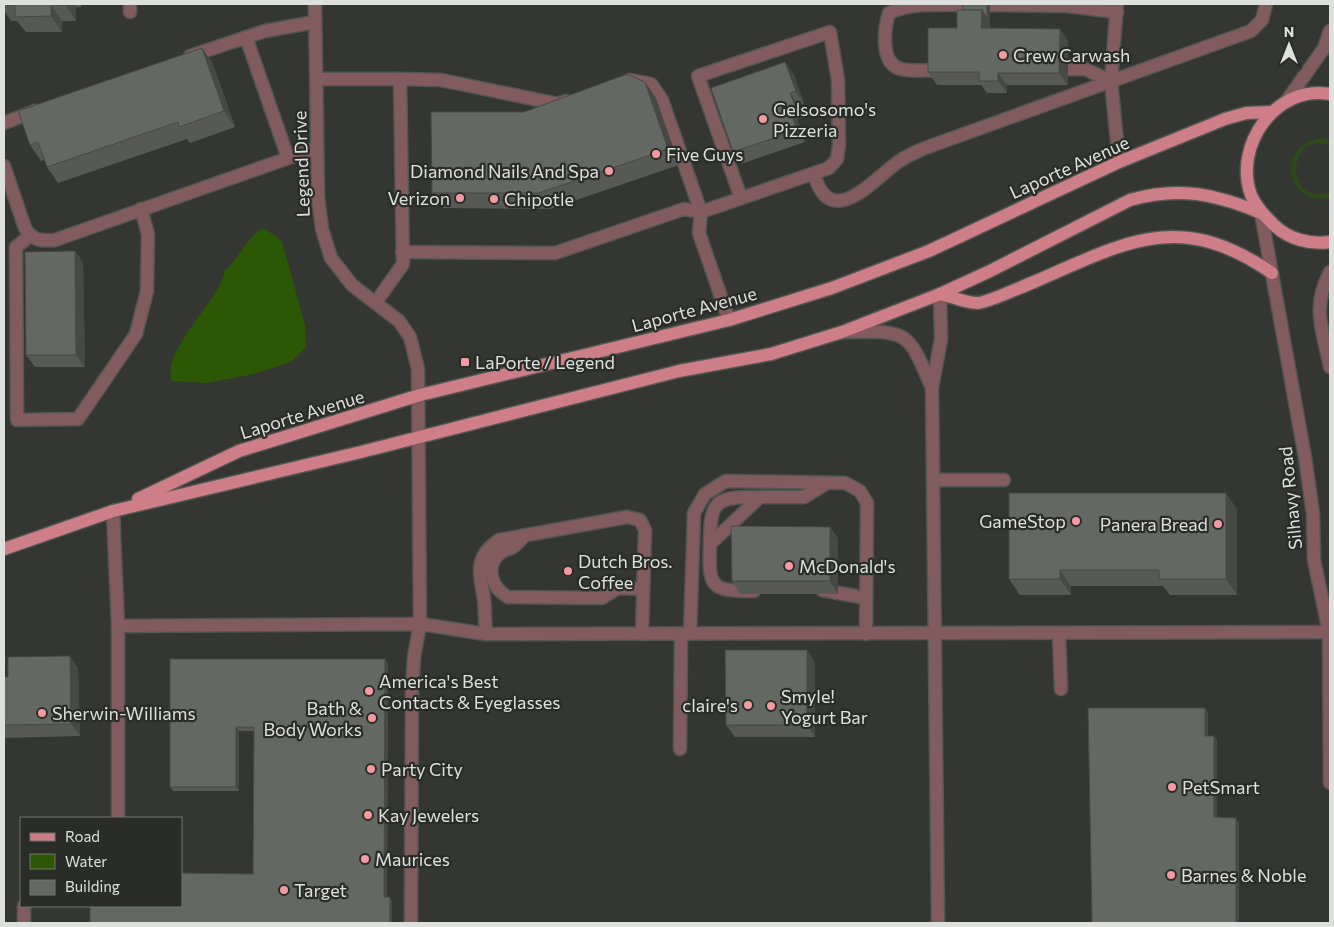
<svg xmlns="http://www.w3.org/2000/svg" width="1334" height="927" font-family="Commissioner,sans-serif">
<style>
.green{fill:#2d4a1b}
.water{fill:#2c5705}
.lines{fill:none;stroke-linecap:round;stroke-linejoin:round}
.minor-casing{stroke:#525550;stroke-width:15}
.major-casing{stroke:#525550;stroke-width:15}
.minor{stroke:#825b5e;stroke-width:12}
.major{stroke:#cd7e86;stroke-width:12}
.wall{fill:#565954}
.shaded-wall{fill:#464945}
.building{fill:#646862;stroke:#464945}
.poi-dot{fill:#f49aa3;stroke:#292c27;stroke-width:2}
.labels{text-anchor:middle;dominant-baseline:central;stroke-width:4.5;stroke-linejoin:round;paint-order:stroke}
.poi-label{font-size:18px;fill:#dee0dd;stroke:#292c27;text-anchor:start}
.street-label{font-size:18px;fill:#dee0dd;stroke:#292c27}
</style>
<rect width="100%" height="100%" fill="#333631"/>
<!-- green -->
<path class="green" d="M1322,138L1330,140V145C1284,132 1286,207 1330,192V198C1285,206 1275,145 1322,138Z"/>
<!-- water -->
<path class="water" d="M264,228L282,241L305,325L306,347L291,362L254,374L207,383L172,381C160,350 225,295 224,271C239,259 247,236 264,228Z"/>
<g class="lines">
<!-- minor casing -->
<g class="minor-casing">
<g id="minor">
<polyline points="130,4 130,12"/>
<polyline points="315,4 318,197 322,229 331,258 352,285 399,321 410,337 418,369 420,624 414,657 412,689 411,923"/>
<polyline points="1117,4 1111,81 1119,162"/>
<polyline points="990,5 1067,6 1117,12"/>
<polyline points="246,37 288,158"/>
<polyline points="190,56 265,31 315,22"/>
<polyline points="1068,69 1085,69 1111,81"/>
<path d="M937,70C926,70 912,72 901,69C880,64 884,29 889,13C913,2 940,5 966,5"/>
<polyline points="317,79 400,79"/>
<polyline points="630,80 651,84 662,100 701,212 699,233 729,320"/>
<polyline points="1286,102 1324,48 1330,31"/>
<polyline points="4,123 35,111"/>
<path d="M4,166L25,228C33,241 40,241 55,240L317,148"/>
<path d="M814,174C830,232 873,180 898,162C906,156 916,152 925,148L1251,31L1262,20L1266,4"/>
<polyline points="1261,213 1305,457 1313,514 1314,560 1329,632 1330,783"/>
<polyline points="30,236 16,247 17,420 78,419 136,334 147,291 148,234 141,209"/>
<polyline points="402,252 555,253 684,209 701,212 829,168 837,159 839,145 838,80 830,32 698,76 741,198"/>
<path d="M1330,272C1311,308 1323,331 1330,367"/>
<polyline points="376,302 403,264 400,79 441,80 558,104 566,101"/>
<path d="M844,332C908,331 907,329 932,388"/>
<polyline points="935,480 1004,480"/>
<polyline points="113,511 118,626"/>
<path d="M524,536C521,539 517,545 513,547C508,550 503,550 499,554C484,568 493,589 508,597L602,598L618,588L643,589"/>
<path d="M710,544C710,499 716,497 760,497"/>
<polyline points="822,590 866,598"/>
<path d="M754,591C711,591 708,588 710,544L760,497H804L827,483"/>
<polyline points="1059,633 1061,689"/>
<path d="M486,634C485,622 485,610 484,599C480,573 473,558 499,540L627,517L640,520L645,530L642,634"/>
<polyline points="690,634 694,513 705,494 726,481 845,483 860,491 867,503 866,634"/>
<polyline points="680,749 681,634"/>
<polyline points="118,818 118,626 420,624 486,634 1330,632"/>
<polyline points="24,906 24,923"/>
<polyline points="938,923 932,388 941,339 940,294"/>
</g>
</g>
<!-- major casing -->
<g class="major-casing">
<g id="major">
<path d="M1330,94C1276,84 1233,146 1251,195C1256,207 1265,216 1274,225C1288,239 1311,245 1330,242"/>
<path d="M940,294C951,296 965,303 977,303C987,303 1023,286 1034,282C1126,242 1179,209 1272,273"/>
<polyline points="138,499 239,451 420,395 729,320 832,288 929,251 1119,162 1225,119 1246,113 1272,112"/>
<path d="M4,549L113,511L361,452L679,371L771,354L842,332L940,294L988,272L1130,200C1178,186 1216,194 1261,213"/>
</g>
</g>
<!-- minor -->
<use href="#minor" class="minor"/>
<!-- major -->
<use href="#major" class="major"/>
</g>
<!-- wall -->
<g class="wall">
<polygon points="4,4 81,4 81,7 76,7 76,21 62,21 62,32 26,32 17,21 11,21 4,10"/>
<polygon points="963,4 990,4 990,28 1060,29 1068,41 1068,85 1007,85 1007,93 987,93 981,85 937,85 928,72 957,28 963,10"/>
<polygon points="202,48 213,64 235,127 190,143 187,139 58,183 47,167 44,160 41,161 30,145"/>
<polygon points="785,62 794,75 804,104 799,105 803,118 797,119 805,142 741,164 733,152"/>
<polygon points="645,82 656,98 679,165 550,209 443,208 432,193 524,112"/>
<polygon points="75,251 83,263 85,367 35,367 26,355"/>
<polygon points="1237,509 1237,595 1170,595 1163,586 1071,586 1071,595 1020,595 1009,579"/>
<polygon points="830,527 838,539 838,594 740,594 732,581"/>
<polygon points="807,650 815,662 815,737 735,737 726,725"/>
<polygon points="170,659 385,659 388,664 387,897 390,897 392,901 392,923 253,874 254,731 239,731 239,791 173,791 170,787"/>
<polygon points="78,668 80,736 4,738 4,677"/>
</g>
<!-- shaded-wall -->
<g class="shaded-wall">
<polygon points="65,4 74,4 76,7 76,21"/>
<polygon points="987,4 990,4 990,41 981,28 982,10"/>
<polygon points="51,5 62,21 62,32 51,16"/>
<polygon points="1060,29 1068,41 1068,85 1059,73"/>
<polygon points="202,48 213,64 235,127 224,111"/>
<polygon points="785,62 794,75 804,104 796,91"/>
<polygon points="998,73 1007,85 1007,93 998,81"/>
<polygon points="645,82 656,98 679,165 668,149"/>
<polygon points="790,93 799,105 803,118 795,105"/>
<polygon points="789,107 797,119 805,142 797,130"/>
<polygon points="75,251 83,263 85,367 76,355"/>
<polygon points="1226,493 1237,509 1237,595 1226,579"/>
<polygon points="830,527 838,539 838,594 830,581"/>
<polygon points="1060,570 1071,586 1071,595 1060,579"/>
<polygon points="807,650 815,662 815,737 807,725"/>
<polygon points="70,656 78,668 80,736 71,724"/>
<polygon points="385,659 388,664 387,901 384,897"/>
<polygon points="1205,708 1208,712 1208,740 1205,736"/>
<polygon points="236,727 239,731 239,791 236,787"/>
<polygon points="1214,736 1217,740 1217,821 1214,817"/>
<polygon points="1236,818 1239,823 1239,923 1236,923"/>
<polygon points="390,897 392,901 392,923 390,923"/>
</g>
<!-- building -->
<g class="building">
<polygon points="4,4 65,4 65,5 51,5 51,16 15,17 15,5 4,5"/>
<polygon points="963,4 987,4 987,18 982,10 963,10"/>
<polygon points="957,10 982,10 981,28 1060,29 1059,73 998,73 998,81 979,81 979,72 928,72 928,28 957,28"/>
<polygon points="202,48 224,111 179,127 178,122 47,167 38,142 30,145 18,111"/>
<polygon points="785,62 796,91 790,93 795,105 789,107 797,130 733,152 711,88"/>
<polygon points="627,74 645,82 668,149 539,193 432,193 431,112 524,112"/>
<polygon points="75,251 76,355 26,355 25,252"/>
<polygon points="1009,493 1226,493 1226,579 1159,579 1159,570 1060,570 1060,579 1009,579"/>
<polygon points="731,526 830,527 830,581 732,581"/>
<polygon points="725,650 807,650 807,725 726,725"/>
<polygon points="70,656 71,724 4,725 4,677 8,677 8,657"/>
<polygon points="170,659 385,659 384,897 390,897 390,923 90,923 90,906 181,906 181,873 253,874 254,727 236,727 236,787 170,787"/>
<polygon points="1088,708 1205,708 1205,736 1214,736 1214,817 1236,818 1236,923 1092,923"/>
</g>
<!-- markers -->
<g class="poi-dot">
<circle cx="1003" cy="55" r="5"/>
<circle cx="763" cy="119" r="5"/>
<circle cx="656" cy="154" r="5"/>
<circle cx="609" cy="171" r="5"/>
<circle cx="460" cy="198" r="5"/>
<circle cx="494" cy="199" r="5"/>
<rect x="460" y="357" width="10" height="10" rx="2.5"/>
<circle cx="1076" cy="521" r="5"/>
<circle cx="1218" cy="524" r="5"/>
<circle cx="789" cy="566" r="5"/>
<circle cx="568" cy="571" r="5"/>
<circle cx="369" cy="691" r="5"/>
<circle cx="748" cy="705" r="5"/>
<circle cx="771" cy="706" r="5"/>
<circle cx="42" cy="713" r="5"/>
<circle cx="372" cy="718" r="5"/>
<circle cx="371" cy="769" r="5"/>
<circle cx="1172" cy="787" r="5"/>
<circle cx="368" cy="815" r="5"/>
<circle cx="365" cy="859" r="5"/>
<circle cx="1171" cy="875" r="5"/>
<circle cx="284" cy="890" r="5"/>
</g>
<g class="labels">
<!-- poi labels -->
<g class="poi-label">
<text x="1013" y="55">Crew Carwash</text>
<text x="773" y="109">Gelsosomo's<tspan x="773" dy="21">Pizzeria</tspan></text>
<text x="666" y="154">Five Guys</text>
<text x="599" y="171" text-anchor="end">Diamond Nails And Spa</text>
<text x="450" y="198" text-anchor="end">Verizon</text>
<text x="504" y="199">Chipotle</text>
<text x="475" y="362">LaPorte / Legend</text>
<text x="1066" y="521" text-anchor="end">GameStop</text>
<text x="1208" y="524" text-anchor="end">Panera Bread</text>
<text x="578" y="561">Dutch Bros.<tspan x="578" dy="21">Coffee</tspan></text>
<text x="799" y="566">McDonald's</text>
<text x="379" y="681">America's Best<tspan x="379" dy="21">Contacts &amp; Eyeglasses</tspan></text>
<text x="781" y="696">Smyle!<tspan x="781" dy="21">Yogurt Bar</tspan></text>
<text x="738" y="705" text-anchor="end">claire's</text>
<text x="362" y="708" text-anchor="end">Bath &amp;<tspan x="362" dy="21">Body Works</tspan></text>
<text x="52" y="713">Sherwin-Williams</text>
<text x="381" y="769">Party City</text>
<text x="1182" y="787">PetSmart</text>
<text x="378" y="815">Kay Jewelers</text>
<text x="375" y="859">Maurices</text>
<text x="1181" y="875">Barnes &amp; Noble</text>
<text x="294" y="890">Target</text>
</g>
<!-- street labels -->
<g class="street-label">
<text transform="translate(301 164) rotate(-92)">Legend Drive</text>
<text transform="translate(1069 167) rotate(-24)">Laporte Avenue</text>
<text transform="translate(694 309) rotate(-15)">Laporte Avenue</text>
<text transform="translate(302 414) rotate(-17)">Laporte Avenue</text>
<text transform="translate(1290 498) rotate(-96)">Silhavy Road</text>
</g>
</g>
<!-- border -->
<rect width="1334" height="927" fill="none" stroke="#dee0dd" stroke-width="10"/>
<!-- legend -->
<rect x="20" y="817" width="162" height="90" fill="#292c27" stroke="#717470"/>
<rect x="30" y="833" width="25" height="8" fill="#cd7e86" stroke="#717470"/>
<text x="65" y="842" font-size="15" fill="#dee0dd">Road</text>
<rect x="30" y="854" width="25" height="15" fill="#2c5705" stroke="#717470"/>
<text x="65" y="867" font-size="15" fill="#dee0dd">Water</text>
<rect x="30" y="880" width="25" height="15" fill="#646862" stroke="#717470"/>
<text x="65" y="892" font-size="15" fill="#dee0dd">Building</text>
<!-- north arrow -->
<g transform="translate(1289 45)" stroke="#292c27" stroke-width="4" paint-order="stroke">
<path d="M0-4L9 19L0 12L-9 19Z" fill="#dee0dd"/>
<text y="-8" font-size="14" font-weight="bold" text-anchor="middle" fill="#dee0dd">N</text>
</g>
</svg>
